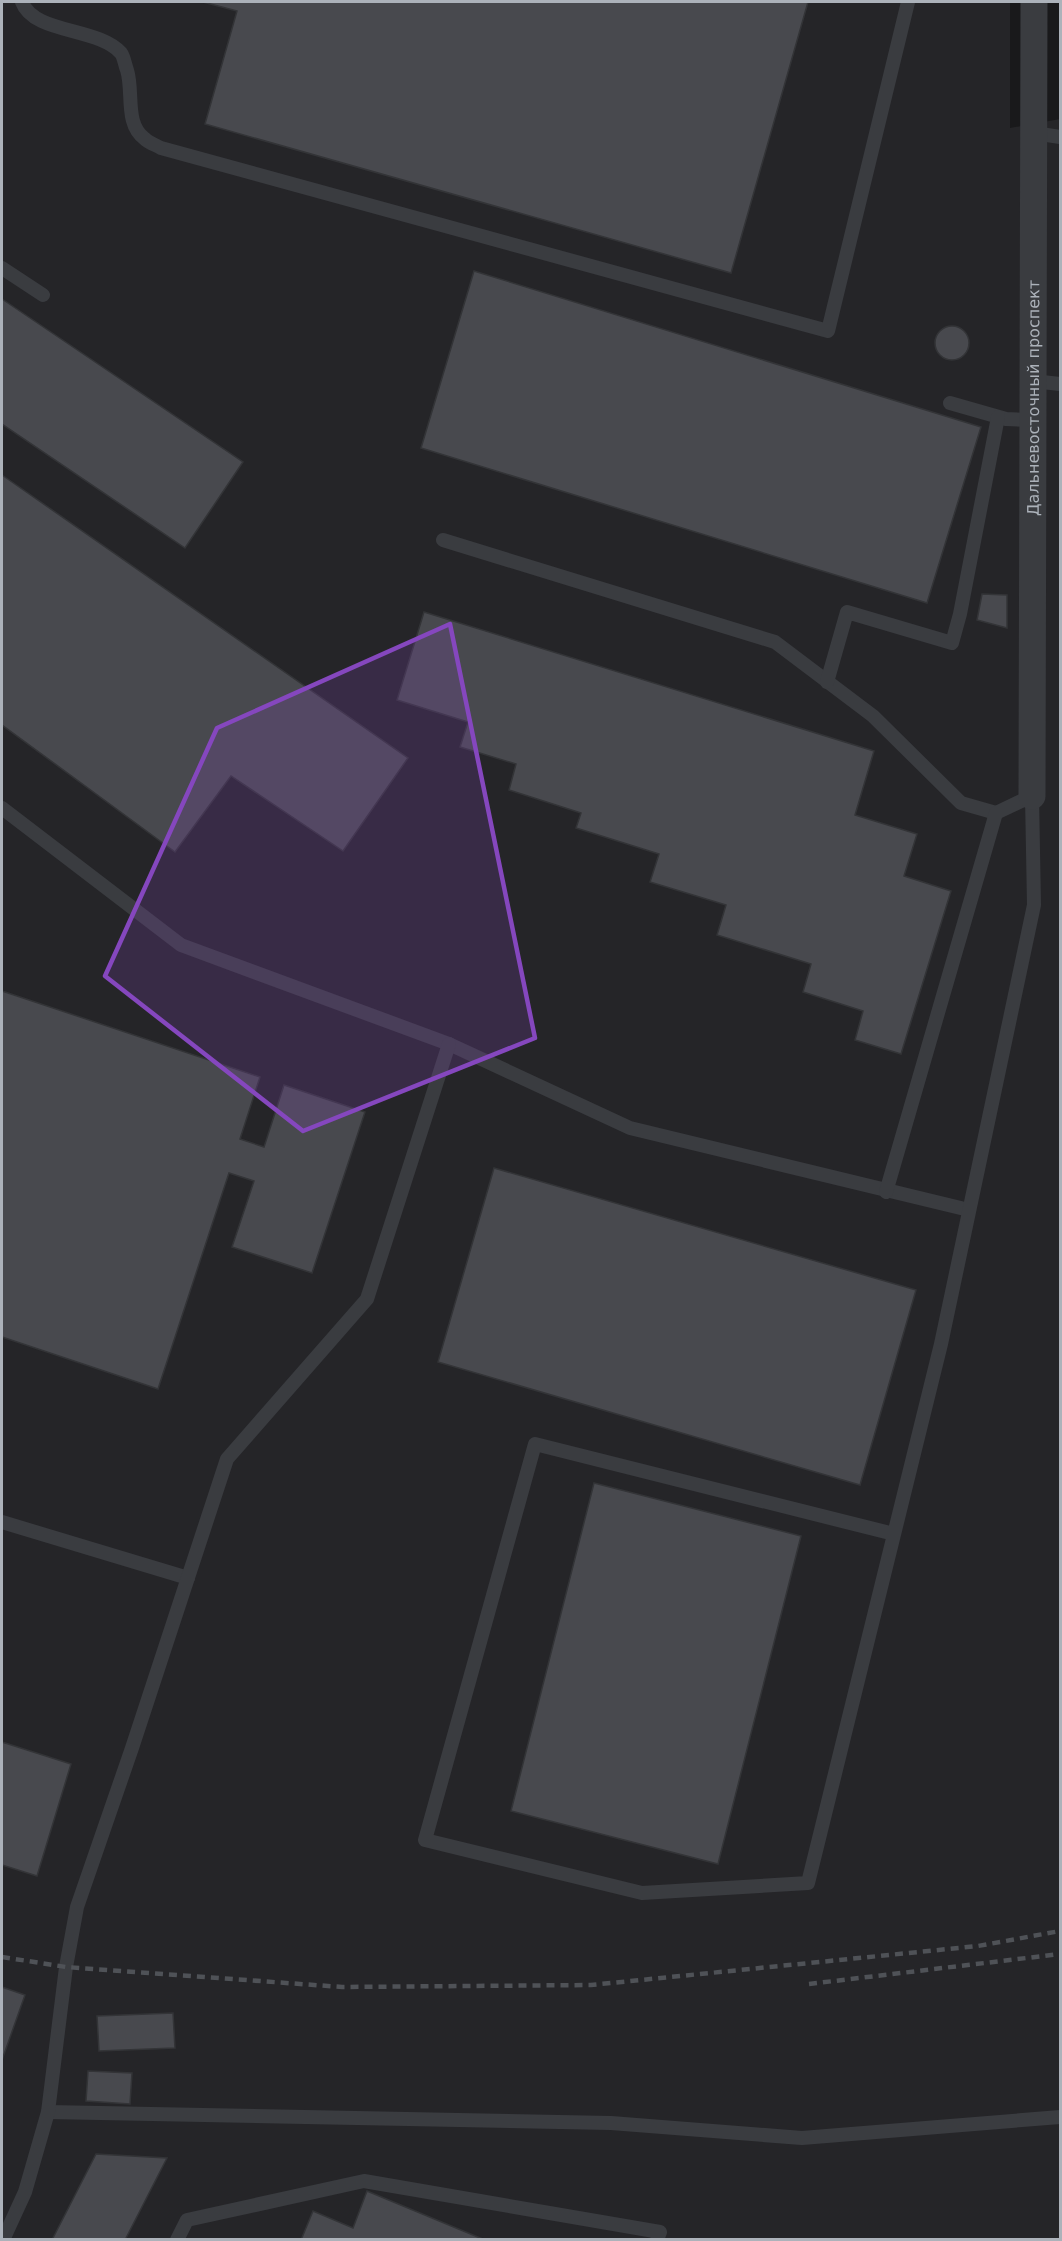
<svg xmlns="http://www.w3.org/2000/svg" width="1062" height="2241" font-family="'DejaVu Sans',sans-serif">
<style>
.built{fill:#252528}
.building{fill:#48494e;stroke:#333437;stroke-width:1.5}
.lines{fill:none;stroke-linecap:round;stroke-linejoin:round}
.service{stroke:#3a3c40;stroke-width:14}
.minor{stroke:#3a3c40;stroke-width:27}
.rail{stroke:#4f5257;stroke-width:4.5;stroke-dasharray:8 6;stroke-linecap:butt}
.marked{fill:#8547be;fill-opacity:0.2;stroke:#8547be;stroke-width:4.5;stroke-linejoin:round}
.labels{text-anchor:middle;dominant-baseline:central;stroke-width:4.5;stroke-linejoin:round;paint-order:stroke}
.street-label{font-size:16px;fill:#acb2ba;stroke:#141416}
</style>
<rect width="100%" height="100%" fill="#19191b"/>
<!-- built -->
<polygon class="built" points="2,2 1010,2 1010,128 1060,119 1060,2239 2,2240"/>
<!-- building -->
<g class="building">
<polygon points="203,2 808,2 731,273 205,124 237,11"/>
<polygon points="474,271 981,427 927,603 421,448"/>
<polygon points="2,299 243,462 185,548 2,424"/>
<circle cx="952" cy="343" r="17"/>
<polygon points="2,475 408,758 343,851 231,776 175,852 2,725"/>
<polygon points="982,594 1007,595 1007,628 977,620"/>
<polygon points="424,612 874,751 855,815 917,834 904,876 951,891 901,1054 855,1040 863,1011 803,992 811,964 717,935 726,905 650,882 659,854 576,828 581,813 509,790 516,764 460,747 468,722 397,700"/>
<polygon points="2,991 260,1077 240,1139 264,1147 284,1085 365,1112 312,1273 232,1247 254,1181 229,1173 158,1389 2,1337"/>
<polygon points="494,1168 916,1290 860,1485 438,1362"/>
<polygon points="594,1483 801,1536 718,1864 511,1811"/>
<polygon points="2,1742 71,1764 37,1876 2,1865"/>
<polygon points="2,1987 25,1995 2,2060"/>
<polygon points="173,2013 175,2048 99,2051 97,2016"/>
<polygon points="88,2071 132,2073 130,2104 86,2101"/>
<polygon points="96,2154 167,2158 125,2240 52,2240"/>
<polygon points="367,2191 485,2240 301,2240 313,2211 353,2228"/>
</g>
<g class="lines">
<!-- service -->
<g class="service">
<path d="M22,2C34,34 98,27 121,53C124,57 125,65 127,70C134,92 124,124 145,139C149,143 156,145 161,148L828,331L908,2"/>
<polyline points="1034,133 1060,137"/>
<polyline points="2,268 43,295"/>
<polyline points="1033,381 1060,384"/>
<polyline points="950,403 1006,419 1032,420"/>
<polyline points="443,540 775,642 873,716 961,803 996,813"/>
<polyline points="827,682 847,612 952,643 960,614 998,417"/>
<polyline points="2,808 181,945 449,1044 630,1128 969,1210"/>
<polyline points="886,1192 996,813 1032,796 1034,905 941,1344 808,1883 642,1893 425,1840 535,1444 894,1534"/>
<polyline points="2,1522 188,1578"/>
<polyline points="48,2112 611,2123 802,2138 1060,2117"/>
<polyline points="3,2240 25,2192 48,2112 66,1967 77,1907 132,1748 227,1459 367,1299 449,1044"/>
<polyline points="177,2240 187,2220 364,2181 660,2232 657,2240"/>
</g>
<!-- minor -->
<path class="minor" id="s1" d="M1032,796L1034,2"/>
<!-- rail -->
<g class="rail">
<polyline points="2,1957 66,1967 342,1987 591,1985 978,1946 1060,1931"/>
<polyline points="809,1984 1060,1954"/>
</g>
</g>
<!-- marked area -->
<path class="marked" d="M450,624L535,1038L303,1131L105,976L217,728Z"/>
<g class="labels">
<!-- street labels -->
<g class="street-label">
<text stroke="none"><textPath href="#s1" startOffset="398">Дальневосточный проспект</textPath></text>
</g>
</g>
<!-- border -->
<rect width="1062" height="2241" fill="none" stroke="#acb2ba" stroke-width="6"/>
</svg>
